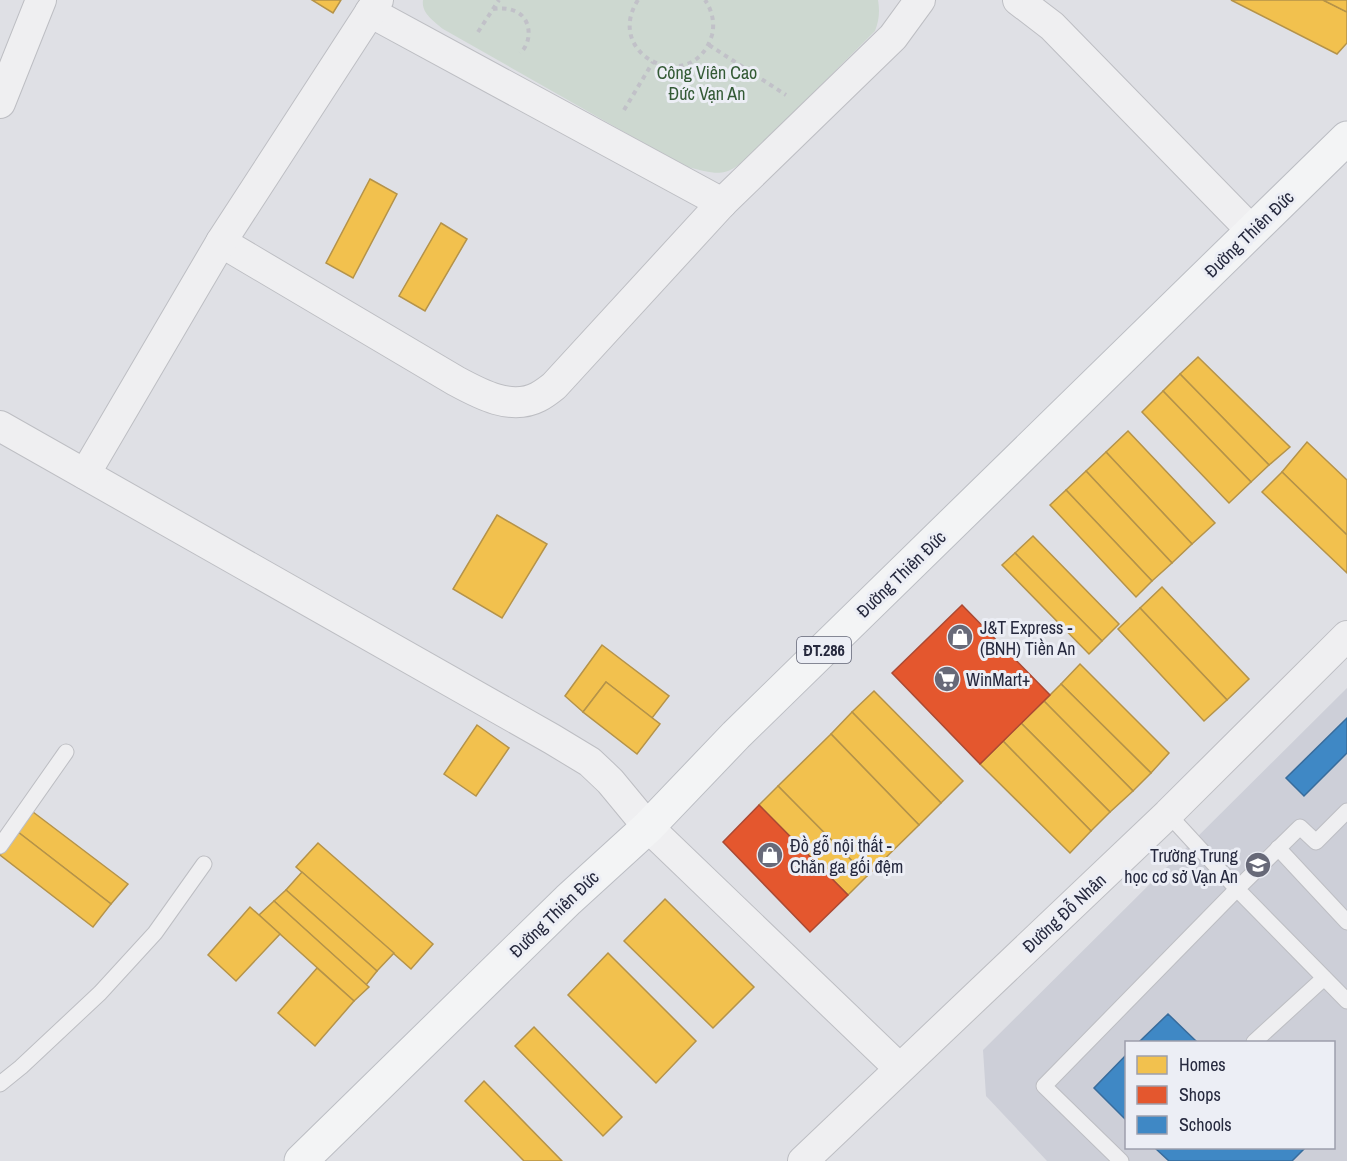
<svg xmlns="http://www.w3.org/2000/svg" width="1347" height="1161" font-family="'Archivo Narrow',sans-serif">
<style>
.built{fill:#cdcfd8;fill-rule:evenodd}
.green{fill:#cdd8d0}
.homes{fill:#f2c14e;stroke:#b59349;stroke-width:1.5}
.shops{fill:#e4572e;stroke:#ab4933;stroke-width:1.5}
.schools{fill:#3f88c5;stroke:#386c9c;stroke-width:1.5}
.lines{fill:none;stroke-linecap:round;stroke-linejoin:round}
.lane-casing{stroke:#bdbec3;stroke-width:17}
.street-casing{stroke:#bdbec3;stroke-width:32}
.primary-casing{stroke:#bbbdc3;stroke-width:35}
.path{stroke:#c1c1c8;stroke-width:4;stroke-dasharray:4.5 4.5;stroke-linecap:butt}
.lane{stroke:#efeff1;stroke-width:15}
.street{stroke:#efeff1;stroke-width:30}
.primary{stroke:#f3f4f5;stroke-width:33}
.labels{text-anchor:middle;dominant-baseline:central;stroke-width:6;stroke-linejoin:round;paint-order:stroke}
.shield{fill:#eceef5;stroke:#616475;stroke-width:1.5}
.shield-label{font-size:16px;font-weight:bold;fill:#26293e}
.park-label{font-size:18px;fill:#335a35;stroke:#eceef5}
.street-label{font-size:18px;fill:#26293e;stroke:#eceef5}
.poi-label{font-size:18px;fill:#26293e;stroke:#eceef5;text-anchor:start}
</style>
<rect width="100%" height="100%" fill="#dfe0e5"/>
<!-- built -->
<path class="built" d="M1347,688V1161H1047L986,1096L983,1050ZM1126,1042H1334V1148H1126Z"/>
<!-- green -->
<path class="green" d="M423,0H878C880,11 879,21 875,31L753,153C724,179 721,175 684,166L443,29C434,21 421,13 423,0Z"/>
<!-- homes -->
<g class="homes">
<polygon points="312,0 341,0 333,13"/>
<polygon points="1231,0 1323,0 1347,12 1347,43 1337,54"/>
<polygon points="1323,0 1347,0 1347,12"/>
<polygon points="370,179 397,194 353,278 326,263"/>
<polygon points="441,223 467,239 425,311 399,296"/>
<polygon points="1198,357 1290,447 1269,465 1180,374"/>
<polygon points="1180,374 1269,465 1251,482 1163,391"/>
<polygon points="1163,391 1251,482 1229,503 1142,412"/>
<polygon points="1128,431 1215,523 1192,544 1106,452"/>
<polygon points="1307,442 1347,480 1347,535 1282,472"/>
<polygon points="1106,452 1192,544 1172,563 1086,471"/>
<polygon points="1086,471 1172,563 1152,581 1066,490"/>
<polygon points="1282,472 1347,535 1347,573 1262,492"/>
<polygon points="1066,490 1152,581 1136,597 1050,505"/>
<polygon points="497,515 547,544 502,618 453,589"/>
<polygon points="1033,536 1119,624 1102,641 1015,553"/>
<polygon points="1015,553 1102,641 1089,654 1002,565"/>
<polygon points="1162,587 1249,679 1227,700 1140,608"/>
<polygon points="1140,608 1227,700 1204,721 1118,629"/>
<polygon points="602,645 669,696 652,718 606,682 583,712 565,696"/>
<polygon points="1080,664 1169,753 1151,773 1061,684"/>
<polygon points="606,682 660,724 637,754 583,712"/>
<polygon points="1061,684 1151,773 1133,791 1044,701"/>
<polygon points="874,691 963,781 941,803 852,712"/>
<polygon points="1044,701 1133,791 1110,812 1021,723"/>
<polygon points="852,712 941,803 919,825 831,734"/>
<polygon points="1021,723 1110,812 1091,831 1003,741"/>
<polygon points="477,725 509,748 476,796 444,774"/>
<polygon points="831,734 919,825 867,876 778,786"/>
<polygon points="1003,741 1091,831 1070,853 980,764"/>
<polygon points="778,786 867,876 848,895 759,805"/>
<polygon points="33,812 128,884 111,904 18,832"/>
<polygon points="18,832 111,904 93,927 0,855"/>
<polygon points="318,843 433,944 411,969 296,867"/>
<polygon points="302,872 394,953 377,971 286,890"/>
<polygon points="286,890 377,971 366,985 274,901"/>
<polygon points="665,899 754,987 713,1028 624,941"/>
<polygon points="274,901 369,987 354,1001 259,915"/>
<polygon points="250,907 280,934 236,981 208,955"/>
<polygon points="608,953 696,1041 656,1083 568,995"/>
<polygon points="317,968 354,1001 315,1046 278,1013"/>
<polygon points="534,1027 622,1117 603,1136 515,1046"/>
<polygon points="484,1081 562,1161 524,1161 465,1101"/>
</g>
<!-- shops -->
<g class="shops">
<polygon points="962,605 1050,695 980,764 892,673"/>
<polygon points="759,805 848,895 810,932 723,842"/>
</g>
<!-- schools -->
<g class="schools">
<polygon points="1347,718 1347,753 1304,796 1286,778"/>
<polygon points="1168,1014 1197,1042 1139,1042"/>
<polygon points="1126,1055 1126,1120 1094,1088"/>
<polygon points="1155,1148 1305,1148 1292,1161 1169,1161"/>
</g>
<g class="lines">
<!-- lane casing -->
<g class="lane-casing">
<g id="lane">
<polyline points="1347,811 1316,842 1300,827 1237,889 1347,1001"/>
<polyline points="0,846 66,752"/>
<polyline points="1278,848 1347,922"/>
<polyline points="1254,1042 1324,978"/>
<polyline points="0,1084 21,1067 100,993 155,933 204,864"/>
<polyline points="1121,1161 1044,1086 1237,889 1168,814"/>
</g>
</g>
<!-- street casing -->
<g class="street-casing">
<g id="street">
<polyline points="1018,0 1052,26 1252,231"/>
<polyline points="370,12 722,203"/>
<polyline points="0,103 41,0"/>
<path d="M221,242L456,381C480,394 511,411 538,397C544,394 549,390 554,386L722,203L893,37L920,0"/>
<polyline points="0,426 552,739 590,762 610,781 648,827 899,1068"/>
<polyline points="85,474 221,242 378,0"/>
<polyline points="803,1161 1168,814 1347,636"/>
</g>
</g>
<!-- primary casing -->
<g class="primary-casing">
<polyline id="primary" points="301,1161 568,900 648,827 736,735 1347,138"/>
</g>
<!-- path -->
<g class="path">
<path d="M638,0C602,56 693,98 712,35C715,23 712,10 705,0"/>
<path d="M493,9C501,8 509,8 517,12C532,20 532,43 520,53"/>
<polyline points="478,32 499,0"/>
<polyline points="709,45 786,95"/>
<polyline points="624,110 653,62"/>
</g>
<!-- lane -->
<use href="#lane" class="lane"/>
<!-- street -->
<use href="#street" class="street"/>
<!-- primary -->
<use href="#primary" class="primary"/>
</g>
<!-- icons -->
<defs>
<g id="shop-disc" transform="scale(1.35)"><circle r="9.5" fill="#676978" stroke="#eceef5"/><path d="M-5-2.5h2.3a2.7 3.5 0 0 1 5.4 0H5L5.5 6h-11ZM-1.5-2.5h3a1.5 2.3 0 0 0-3 0Z" fill="#fff"/></g>
<g id="supermarket-disc" transform="scale(1.35)"><circle r="9.5" fill="#676978" stroke="#eceef5"/><path d="M-6-5.5h2.5l.6 2H6L4.5 2H-2.5L-4.4-4H-6ZM-1.5 3.2a1.3 1.3 0 1 0 .1 0ZM3 3.2a1.3 1.3 0 1 0 .1 0Z" fill="#fff"/></g>
<g id="school-disc" transform="scale(1.35)"><circle r="9.5" fill="#676978" stroke="#eceef5"/><path d="M0-5L7-2L0 1L-7-2ZM-4 1L0 2.5L4 1V4Q0 6-4 4Z" fill="#fff"/></g>
</defs>
<g fill-rule="evenodd">
<use href="#shop-disc" x="960" y="637"/>
<use href="#supermarket-disc" x="947" y="679"/>
<use href="#shop-disc" x="770" y="855"/>
<use href="#school-disc" x="1258" y="865"/>
</g>
<g class="labels">
<!-- shield labels -->
<rect class="shield" x="797" y="637" width="54" height="26" rx="4.5"/>
<g class="shield-label">
<text x="824" y="650">ĐT.286</text>
</g>
<!-- park labels -->
<g class="park-label">
<text x="707" y="72">Công Viên Cao<tspan x="707" dy="21">Đức Vạn An</tspan></text>
</g>
<!-- street labels -->
<g class="street-label">
<text transform="translate(1249 234) rotate(-44)">Đường Thiên Đức</text>
<text transform="translate(901 574) rotate(-44)">Đường Thiên Đức</text>
<text transform="translate(1064 913) rotate(-43)">Đường Đỗ Nhân</text>
<text transform="translate(554 914) rotate(-44)">Đường Thiên Đức</text>
</g>
<!-- poi labels -->
<g class="poi-label">
<text x="980" y="627">J&amp;T Express -<tspan x="980" dy="21">(BNH) Tiền An</tspan></text>
<text x="966" y="679">WinMart+</text>
<text x="790" y="845">Đồ gỗ nội thất -<tspan x="790" dy="21">Chăn ga gối đệm</tspan></text>
<text x="1238" y="855" text-anchor="end">Trường Trung<tspan x="1238" dy="21">học cơ sở Vạn An</tspan></text>
</g>
</g>
<!-- legend -->
<rect x="1125" y="1041" width="210" height="108" fill="#eceef5" stroke="#9d9fac" stroke-width="1.5"/>
<rect x="1137" y="1056" width="30" height="18" fill="#f2c14e" stroke="#9d9fac" stroke-width="1.5"/>
<text x="1179" y="1071" font-size="18" fill="#26293e">Homes</text>
<rect x="1137" y="1086" width="30" height="18" fill="#e4572e" stroke="#9d9fac" stroke-width="1.5"/>
<text x="1179" y="1101" font-size="18" fill="#26293e">Shops</text>
<rect x="1137" y="1116" width="30" height="18" fill="#3f88c5" stroke="#9d9fac" stroke-width="1.5"/>
<text x="1179" y="1131" font-size="18" fill="#26293e">Schools</text>
</svg>
